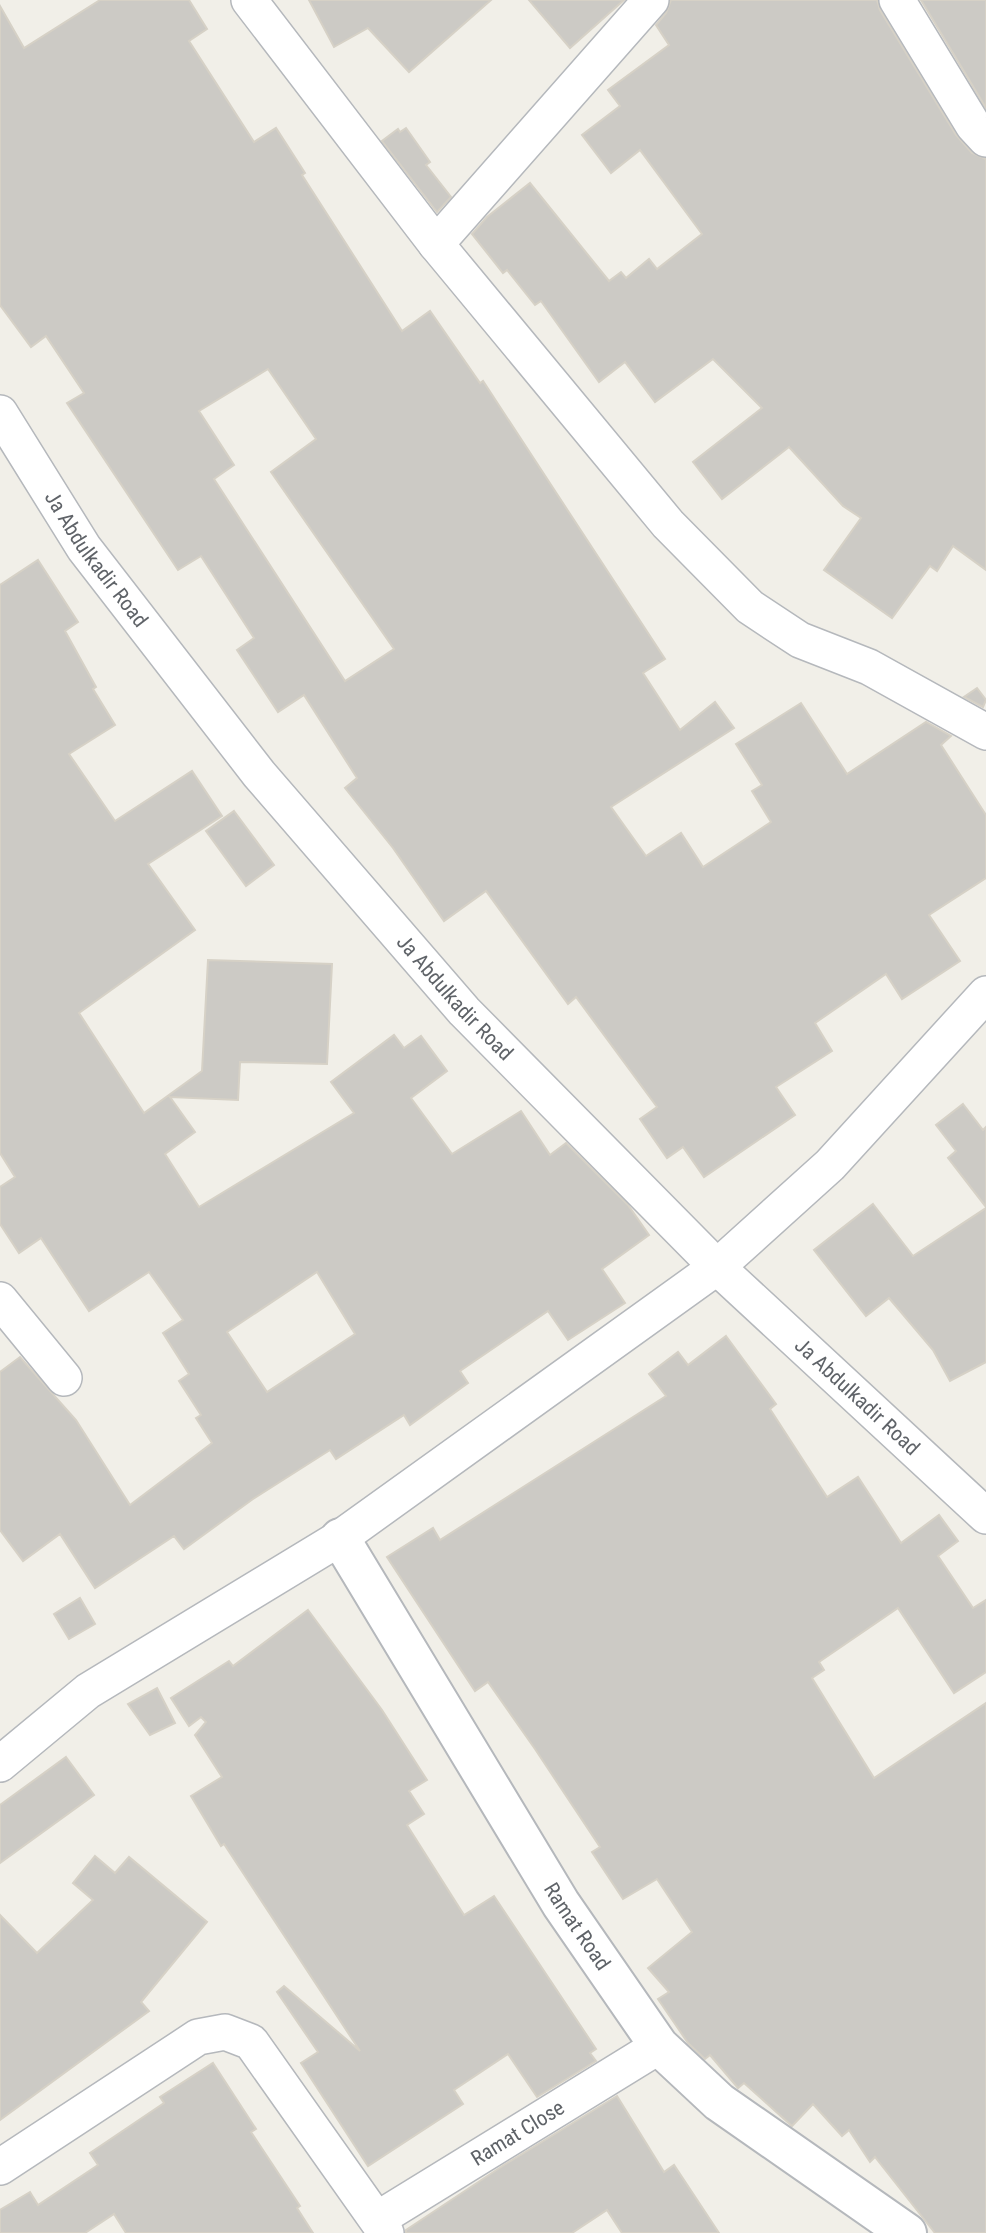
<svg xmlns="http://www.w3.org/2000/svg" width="986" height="2233" font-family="'Roboto Condensed',sans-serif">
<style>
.building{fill:#cccac5;stroke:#d6d1c6;stroke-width:2;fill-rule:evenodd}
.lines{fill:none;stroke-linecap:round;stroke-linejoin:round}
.minor-casing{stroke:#b5b8bc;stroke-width:38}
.tertiary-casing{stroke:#b5b8bc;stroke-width:42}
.minor{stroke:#fff;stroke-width:35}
.tertiary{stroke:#fff;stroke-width:38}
.labels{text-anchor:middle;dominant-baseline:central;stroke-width:7;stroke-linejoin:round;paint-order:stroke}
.street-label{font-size:21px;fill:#5f6368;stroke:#fff}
</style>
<rect width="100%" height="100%" fill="#f1efe8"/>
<!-- building -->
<g class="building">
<path d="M100,0H189L207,29L189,41L254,142L276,128L305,173L302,175L402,331L430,311L480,383L483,381L665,659L643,673L680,730L715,702L734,728L611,807L646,856L681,833L703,867L771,822L752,791L762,785L736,744L801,703L847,774L926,722L951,736L941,745L986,815V878L929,915L960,961L902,999L886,974L815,1023L832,1051L776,1087L795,1115L704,1177L683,1147L667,1158L640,1119L657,1107L576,997L568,1004L486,891L444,921L393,848L345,788L357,778L304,695L278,712L237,650L254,638L201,556L178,570L67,403L84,393L46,336L31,347L0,305V6L24,48ZM268,369L316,439L271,472L394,649L345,681L214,479L234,465L199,411Z"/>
<polygon points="309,0 491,0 409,72 368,28 334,47"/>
<polygon points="529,0 624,0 570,48"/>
<polygon points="671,0 877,0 880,10 956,135 972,153 986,159 986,570 953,546 937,571 930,566 892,618 824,570 861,518 843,506 789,447 722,499 693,462 762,408 713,359 655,402 625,362 599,382 541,301 535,305 507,270 503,273 472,234 487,217 530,183 609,281 621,272 626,278 649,259 657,269 702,234 640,150 611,173 582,135 620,106 608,90 669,45 656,25 666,13"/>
<polygon points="921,0 986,0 986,108"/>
<polygon points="406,128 430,162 426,165 451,197 437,212 382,141 398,129 400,132"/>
<path d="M38,560L78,622L65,631L96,687L93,689L115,725L69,754L115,821L192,771L222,816L148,864L195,930L79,1013L144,1113L202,1071L208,960L332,964L327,1064L240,1062L238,1100L170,1097L195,1132L165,1154L199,1207L354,1113L331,1082L394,1035L404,1048L421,1036L447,1071L411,1098L452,1154L521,1111L550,1155L566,1143L628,1205L649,1235L602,1269L625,1303L568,1340L548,1311L460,1371L468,1383L410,1425L404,1415L336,1459L330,1450L253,1499L184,1549L174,1536L95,1588L60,1534L23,1561L0,1530V1372L20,1357L76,1420L130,1505L212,1443L196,1418L201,1415L179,1381L189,1374L163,1333L183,1320L149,1272L89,1311L41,1238L19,1253L0,1224V1187L15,1177L0,1153V585ZM317,1272L355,1334L267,1392L227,1332Z"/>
<polygon points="977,688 986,700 983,707 964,697"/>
<polygon points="234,811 274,865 246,886 206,831"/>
<polygon points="963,1104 983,1130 986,1127 986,1207 948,1158 956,1151 936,1125"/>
<polygon points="873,1204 913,1256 986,1208 986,1362 950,1381 933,1350 889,1298 866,1316 814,1250"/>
<polygon points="726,1336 776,1404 770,1409 827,1497 858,1477 901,1543 939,1515 958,1541 938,1556 973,1608 986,1600 986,1672 954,1693 898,1608 819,1662 824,1670 812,1678 874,1778 986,1703 986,2233 935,2233 875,2157 870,2162 849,2130 842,2136 813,2104 792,2126 744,2083 738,2088 710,2055 705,2059 688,2043 658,1999 669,1992 648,1968 692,1932 657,1879 623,1899 592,1852 600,1847 535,1749 488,1682 475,1691 387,1557 433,1528 440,1540 666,1396 649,1374 678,1352 688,1365"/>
<polygon points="80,1598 95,1624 69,1639 54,1614"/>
<polygon points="308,1610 382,1710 427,1780 409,1791 424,1814 407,1825 464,1915 494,1896 596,2049 590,2053 596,2061 537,2097 508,2054 454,2090 463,2104 368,2166 301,2063 318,2052 277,1992 284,1986 360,2051 224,1844 221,1846 191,1796 222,1777 195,1735 206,1722 201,1717 189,1726 171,1698 229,1661 233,1666"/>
<polygon points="157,1688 175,1723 150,1735 128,1704"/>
<polygon points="66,1757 94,1795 0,1863 0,1805"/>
<polygon points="95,1856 115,1873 129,1857 207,1922 141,2002 149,2011 0,2120 0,1915 37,1953 93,1900 73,1883"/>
<polygon points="213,2063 256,2129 251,2132 300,2206 297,2208 313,2233 126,2233 114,2214 85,2233 0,2233 0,2210 30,2192 38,2205 98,2165 90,2153 164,2103 160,2097"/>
<polygon points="617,2096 664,2172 674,2165 719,2233 622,2233 607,2210 572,2233 406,2233 406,2230 504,2165"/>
</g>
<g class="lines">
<!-- minor casing -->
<g class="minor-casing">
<g id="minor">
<polyline points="249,0 436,244 668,524 750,607 800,640 869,667 986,732"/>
<polyline points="897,0 973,125 986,139"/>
<polyline points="436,244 651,0"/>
<path id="s1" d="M0,413L84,548L259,774L464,1011L717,1267L986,1516"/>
<polyline points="0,1300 64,1378"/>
<polyline points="0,1764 88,1691 340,1538 717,1267 830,1165 986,994"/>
<polyline points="0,2167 198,2037 225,2032 251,2042 386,2233"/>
<path id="s2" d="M378,2219L659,2046"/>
</g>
</g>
<!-- tertiary casing -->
<g class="tertiary-casing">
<g id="tertiary">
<path id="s3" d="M340,1538L561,1904L659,2046L719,2102L907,2233"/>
</g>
</g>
<!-- minor -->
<use href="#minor" class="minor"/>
<!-- tertiary -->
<use href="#tertiary" class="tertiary"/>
</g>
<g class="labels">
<!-- street labels -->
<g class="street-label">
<text stroke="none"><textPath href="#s1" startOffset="175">Ja Abdulkadir Road</textPath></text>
<text stroke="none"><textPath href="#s1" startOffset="742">Ja Abdulkadir Road</textPath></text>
<text stroke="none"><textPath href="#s1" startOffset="1309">Ja Abdulkadir Road</textPath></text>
<text stroke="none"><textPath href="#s3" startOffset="455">Ramat Road</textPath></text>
<text stroke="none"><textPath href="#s2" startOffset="164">Ramat Close</textPath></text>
</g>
</g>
</svg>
